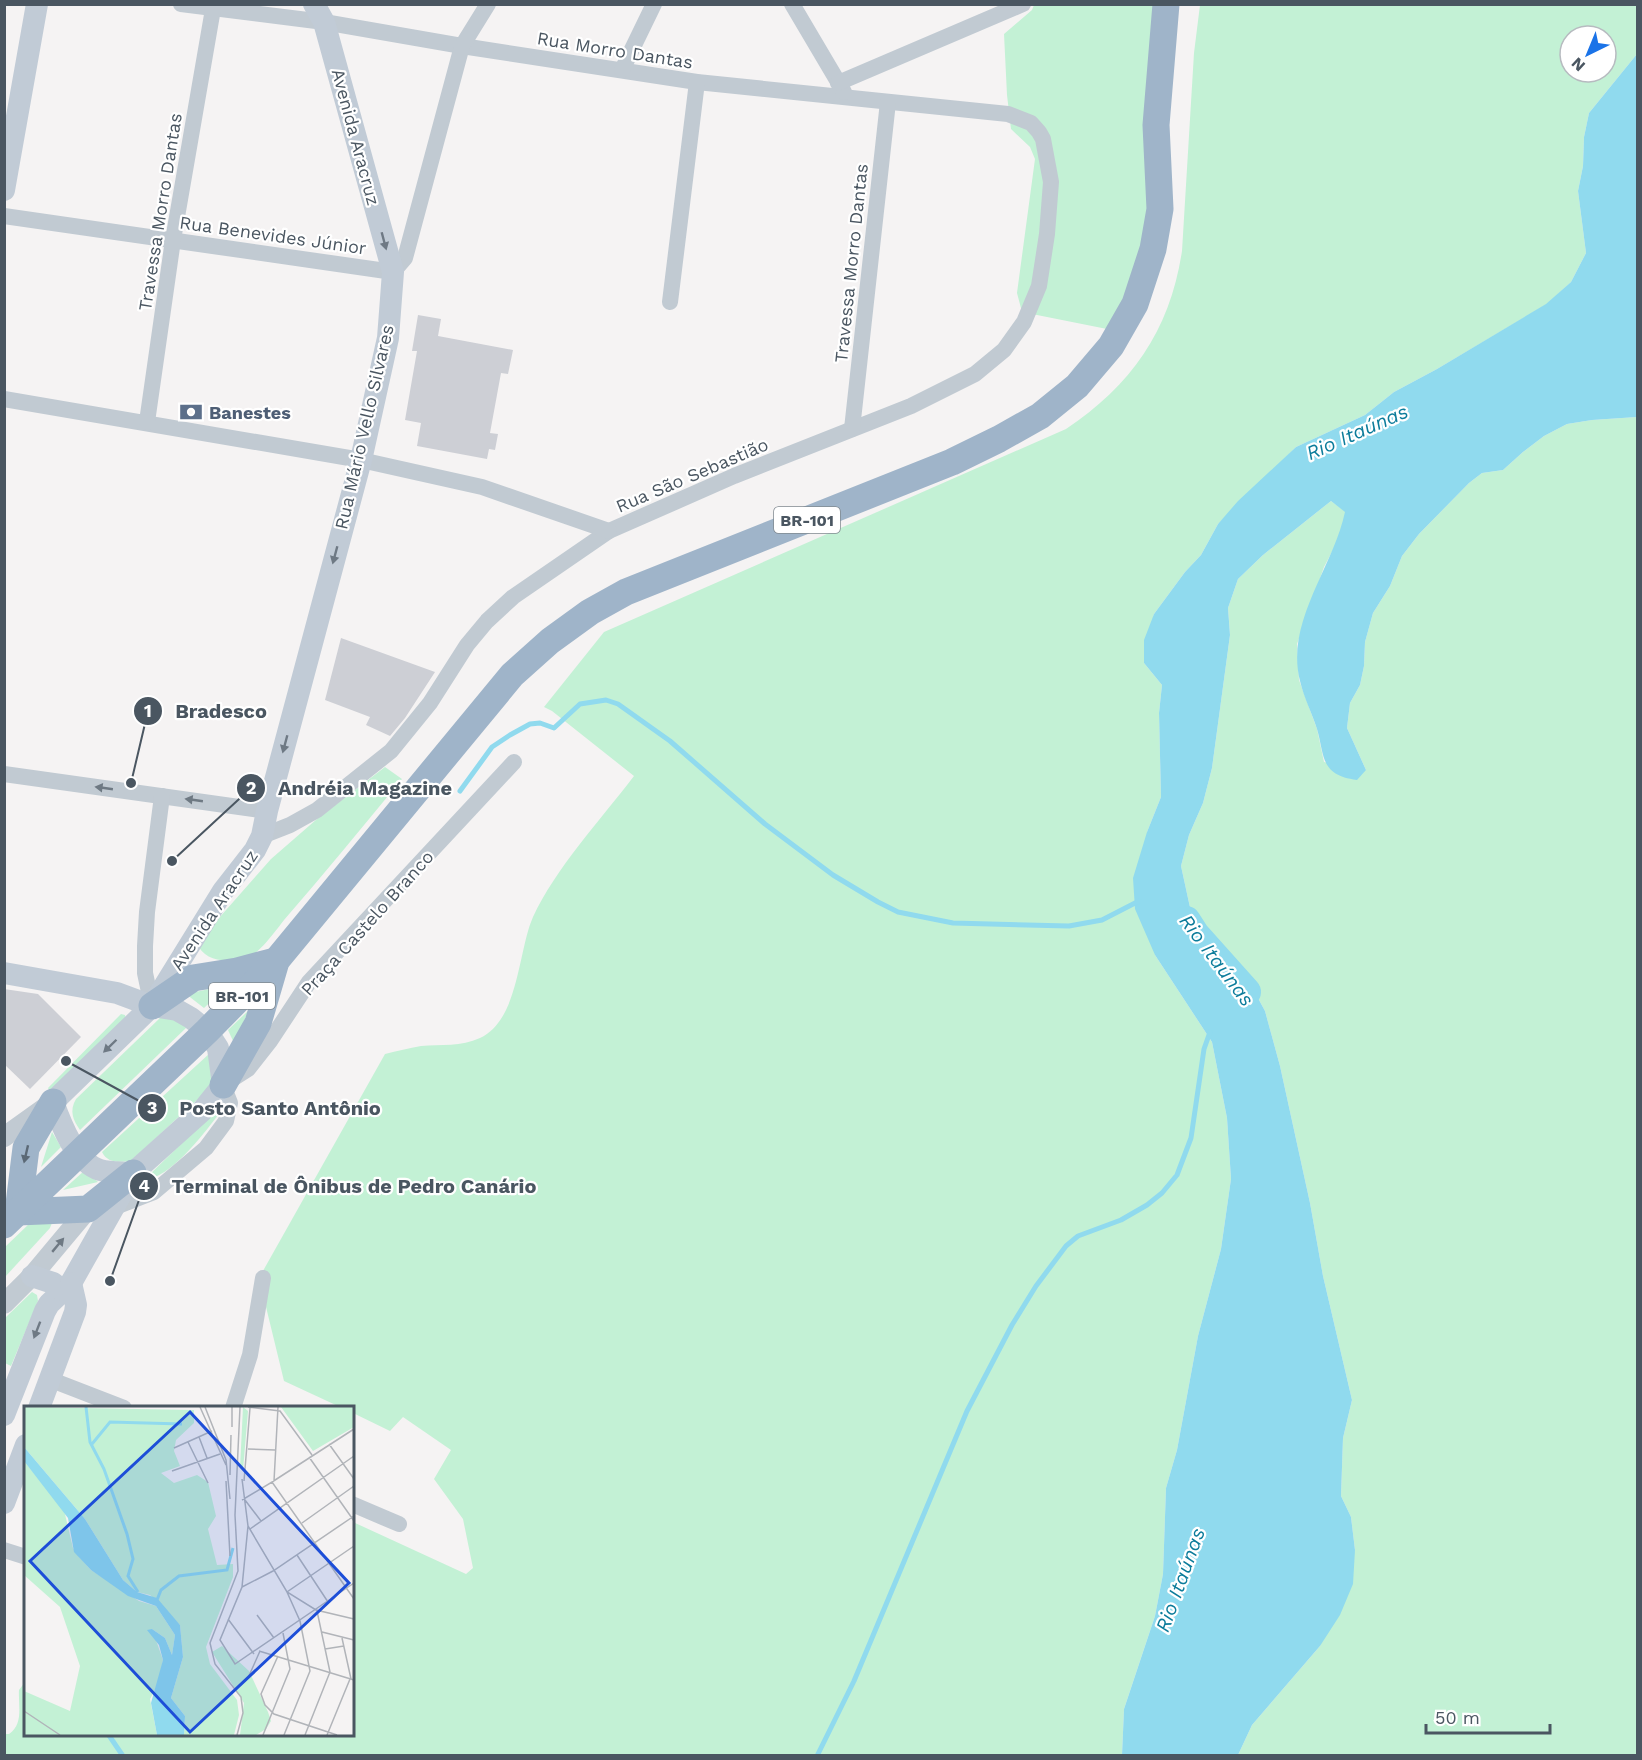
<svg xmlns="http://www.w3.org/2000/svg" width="1642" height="1760" font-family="'Work Sans',sans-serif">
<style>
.green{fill:#c3f1d5;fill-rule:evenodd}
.water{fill:#90daee}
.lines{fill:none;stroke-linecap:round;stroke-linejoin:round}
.stream{stroke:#90daee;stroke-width:5}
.river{stroke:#90daee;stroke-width:30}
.building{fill:#cdcfd5}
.minor{stroke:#c1cad2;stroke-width:16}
.tertiary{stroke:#c1cad2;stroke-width:20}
.secondary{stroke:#c1cbd6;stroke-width:22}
.trunk{stroke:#9fb4c9;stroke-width:27}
.oneway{fill:#6e7984}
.oneway2{fill:#6e7983}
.oneway3{fill:#5b6976}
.labels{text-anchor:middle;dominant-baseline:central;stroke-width:4.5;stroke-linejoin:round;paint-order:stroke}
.shield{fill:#fff;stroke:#808990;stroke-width:1.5}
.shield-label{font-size:16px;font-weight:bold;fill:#4a5661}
.street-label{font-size:18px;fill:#4a5661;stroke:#fff}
.service-label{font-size:18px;font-weight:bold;fill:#4e5e75;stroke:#fff;text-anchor:start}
.water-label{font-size:20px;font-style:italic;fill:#0c7c9b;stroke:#fff}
.inset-river{fill:none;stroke:#90daee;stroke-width:3}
.inset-road{fill:none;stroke:#b1b4b9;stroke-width:1.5}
.view{fill:#1d4ed8;fill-opacity:0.15;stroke:#1d4ed8;stroke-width:3}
.inset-edge{fill:none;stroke:#4a5661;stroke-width:3}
.leader{fill:none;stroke:#4a5661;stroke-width:2}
.callout-dot{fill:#4a5661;stroke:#fff;stroke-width:2}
.mark-label{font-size:18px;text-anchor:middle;font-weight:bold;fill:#fff}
.callout-label{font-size:20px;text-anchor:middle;font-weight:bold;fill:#4a5661;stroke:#fff;stroke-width:4.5;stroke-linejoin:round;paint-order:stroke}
</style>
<rect width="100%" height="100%" fill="#f5f3f3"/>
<!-- green -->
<g class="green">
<polygon points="1034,5 1159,5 1153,184 1138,278 1107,329 1022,312 1017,293 1035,159 1030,147 1011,129 1007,95 1004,34 1032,10"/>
<path d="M1200,5H1637V54L1589,113L1584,137L1583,166L1578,191L1586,253L1571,282L1547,304L1437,369L1394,392L1365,415L1296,447L1218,524L1201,555L1185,572L1154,614L1144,663L1162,685L1159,713L1161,797L1147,832L1155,955L1212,1042L1227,1118L1231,1179L1221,1249L1198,1336L1177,1450L1166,1488L1163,1574L1155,1616L1124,1709L1122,1755L5,1756V1734H9C24,1724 18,1705 19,1690L25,1682L26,1734H352L353,1522L466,1574L473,1568L463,1519L434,1479L451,1450L403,1417L390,1431L353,1413L352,1408L340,1407L284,1381L259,1278L385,1054C397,1051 409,1048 421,1046C441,1044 461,1047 480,1038C519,1020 518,951 533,917C555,869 602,818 634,776L552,711L544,707L604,632L1066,429C1132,385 1170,330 1182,251L1194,53ZM1570,36H1606V72H1570Z"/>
<polygon points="1637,417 1637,1755 1238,1755 1252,1725 1320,1646 1355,1550 1351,1517 1341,1496 1343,1438 1352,1400 1323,1276 1310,1203 1280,1066 1265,1011 1247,978 1214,958 1191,912 1181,866 1189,835 1203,803 1212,768 1230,635 1228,608 1238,579 1263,555 1331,501 1346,512 1338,540 1324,567 1297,644 1299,680 1317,729 1324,762 1366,770 1347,728 1350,703 1360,685 1364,666 1365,642 1373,613 1390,586 1402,556 1419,534 1469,483 1482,473 1503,470 1523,452 1544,436 1567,424 1592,420"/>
<path d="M385,767L402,779C363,826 324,874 284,920C277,929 262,950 253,954C236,963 205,965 197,943L271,859L317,819Z"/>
<polygon points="228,985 204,1008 186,994"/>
<polygon points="249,1010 234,1043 228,1030"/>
<polygon points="121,1014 125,1015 126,1020 50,1092 48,1088"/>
<path d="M172,1017L187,1027L80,1130C73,1120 69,1111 76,1099L160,1018Z"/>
<path d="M209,1054L212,1086L131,1161C120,1162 108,1164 102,1152Z"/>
<path d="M216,1110L218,1115C202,1136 170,1178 144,1180Z"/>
<polygon points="52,1132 61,1147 41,1167"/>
<polygon points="84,1171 98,1182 63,1190"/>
<polygon points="53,1220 50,1228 5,1277 5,1247 30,1223"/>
<polygon points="32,1292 37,1295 38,1301 11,1366 5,1363 5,1318"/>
</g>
<!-- water -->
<path class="water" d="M1637,54V417L1592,420L1567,424L1544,436L1523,452L1503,470L1482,473L1469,483L1419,534L1402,556L1390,586L1373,613L1365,642L1364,666L1360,685L1350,703L1347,728L1366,770L1357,780C1320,775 1325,757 1317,729C1312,713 1304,698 1300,681C1285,622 1333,568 1345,512L1331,501L1263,555L1238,579L1228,608L1230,635L1212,768L1203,803L1189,835L1181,866L1191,912L1214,958L1247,978L1265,1011L1280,1066L1310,1203L1323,1276L1352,1400L1343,1438L1341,1496L1351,1517L1355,1550L1353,1584L1340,1615L1320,1646L1252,1725L1238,1755H1122L1124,1709L1155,1616L1163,1574L1166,1488L1177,1450L1198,1336L1221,1249L1231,1179L1227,1118L1212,1042L1155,955L1135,909L1133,878L1147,832L1161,797L1159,713L1162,685L1144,663V640L1154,614L1185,572L1201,555L1218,524L1238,501L1296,447L1365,415L1394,392L1437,369L1546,304L1571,282L1586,253L1578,191L1583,166L1584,137L1589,113Z"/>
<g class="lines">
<!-- stream -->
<g class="stream">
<polyline points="460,791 492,747 510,735 530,724 540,723 554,728 580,704 606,700 618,704 670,741 765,824 833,875 878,902 898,912 953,923 1069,926 1102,920 1139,901"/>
<polyline points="108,1734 123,1756"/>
<polyline points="817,1756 854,1681 967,1411 1012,1325 1036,1286 1066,1246 1078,1236 1121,1220 1147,1205 1162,1193 1177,1175 1191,1138 1204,1049 1210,1032"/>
</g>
<!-- river -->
<polyline class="river" points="1186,921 1195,935 1246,992"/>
</g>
<!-- building -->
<g class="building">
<polygon points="418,315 441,319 438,336 513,350 508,374 501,373 490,433 498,434 495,450 489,449 487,459 417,446 421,423 405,420 417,351 412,351"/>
<polygon points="341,638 435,672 405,718 390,736 366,725 370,717 325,700"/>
<polygon points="4,989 38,994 81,1037 30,1089 4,1064"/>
</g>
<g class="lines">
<!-- minor -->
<g class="minor">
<polyline points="181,4 324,22 462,46 697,82 1008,114 1031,123 1039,132 1043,139 1051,182 1047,234 1039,286 1024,322 1004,350 975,374 911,406 734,476 609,531 513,597 487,621 467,645 430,703 391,751 317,810 290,825 262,836"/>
<polyline points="792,4 844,92"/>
<polyline points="622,70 654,4"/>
<polyline points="838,83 1023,4"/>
<polyline points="4,216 393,272 405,258 462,46 488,4"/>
<polyline points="670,302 697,82"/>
<polyline points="4,399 361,460 482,487 609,531"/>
<polyline points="147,422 173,240 213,9"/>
<polyline points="852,429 888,102"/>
<polyline points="4,774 267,811"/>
<polyline points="152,1006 145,973 145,946 147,912 162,796"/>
<polyline points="110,1209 154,1192 206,1148 226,1121 230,1103 223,1085 248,1069 270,1041 309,982 514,762"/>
<polyline points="49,1379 124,1408"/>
<polyline points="233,1408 250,1355 263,1278"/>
<polyline points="352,1504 399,1524"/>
<polyline points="4,1550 26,1557"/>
</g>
<!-- tertiary -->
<g class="tertiary">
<polyline points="4,1137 46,1107"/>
<polyline points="4,1304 32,1276 88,1209"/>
</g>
<!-- secondary -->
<g class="secondary">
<polyline points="4,190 37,4"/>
<polyline points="4,973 117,993 152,1006 177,1010 191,1018 207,1031 218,1048 223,1085 202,1111 133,1173 71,1283 49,1304 45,1311 4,1415"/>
<path d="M133,1173C123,1172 110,1173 100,1170C75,1162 61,1124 53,1102L152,1006L223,891L255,850L262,836L267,811L361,460L388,338L393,272L324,22L314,4"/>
<polyline points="32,1276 53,1283 62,1290"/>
<polyline points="39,1408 75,1312 76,1305 71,1283"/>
<polyline points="4,1503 26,1445"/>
</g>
<!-- trunk -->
<g class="trunk">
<polyline points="152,1006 193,978 237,971 275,961"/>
<polyline points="223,1085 258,1023 275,965"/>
<polyline points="18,1212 88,1209 133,1173"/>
<polyline points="18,1212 26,1148 53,1102"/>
<polyline points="4,1225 207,1031 276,961 512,675 550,641 590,612 626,592 952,462 999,439 1040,416 1077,386 1111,346 1135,304 1153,249 1160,209 1156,125 1166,4"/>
</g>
</g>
<!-- one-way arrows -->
<defs><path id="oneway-solid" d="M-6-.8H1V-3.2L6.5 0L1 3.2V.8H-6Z" transform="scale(1.5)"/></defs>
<g class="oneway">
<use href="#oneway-solid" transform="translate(384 241) rotate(75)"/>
<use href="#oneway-solid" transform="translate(335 555) rotate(105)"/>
<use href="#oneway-solid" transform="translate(285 744) rotate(105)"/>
<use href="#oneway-solid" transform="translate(110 1046) rotate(136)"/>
<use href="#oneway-solid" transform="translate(37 1330) rotate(111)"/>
</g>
<g class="oneway2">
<use href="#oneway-solid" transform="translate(104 788) rotate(-172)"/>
<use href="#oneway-solid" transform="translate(194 800) rotate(-172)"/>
<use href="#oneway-solid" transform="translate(58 1245) rotate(-50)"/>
</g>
<use class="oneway3" href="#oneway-solid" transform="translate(26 1154) rotate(103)"/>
<!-- icons -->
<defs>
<g id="bank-bare" transform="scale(1.8)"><path d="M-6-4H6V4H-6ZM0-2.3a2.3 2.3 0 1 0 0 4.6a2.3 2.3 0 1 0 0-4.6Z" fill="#5c6f8a" stroke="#fff" stroke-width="2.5" paint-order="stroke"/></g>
</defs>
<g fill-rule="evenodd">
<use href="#bank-bare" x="191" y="412"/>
</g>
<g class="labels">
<!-- shield labels -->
<g class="shield">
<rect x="774" y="507" width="66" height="26" rx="4.5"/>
<rect x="209" y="983" width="66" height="26" rx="4.5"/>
</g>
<g class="shield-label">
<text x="807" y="520">BR-101</text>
<text x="242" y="996">BR-101</text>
</g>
<!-- street labels -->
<g class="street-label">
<text transform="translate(615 50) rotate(9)">Rua Morro Dantas</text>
<text transform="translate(356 137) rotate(75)">Avenida Aracruz</text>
<text transform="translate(160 212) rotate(-81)">Travessa Morro Dantas</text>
<text transform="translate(273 235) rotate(8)">Rua Benevides Júnior</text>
<text transform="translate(851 263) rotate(-84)">Travessa Morro Dantas</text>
<text transform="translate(364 427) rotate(-77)">Rua Mário Vello Silvares</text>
<text transform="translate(692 475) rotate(-23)">Rua São Sebastião</text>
<text transform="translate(214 910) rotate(-56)">Avenida Aracruz</text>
<text transform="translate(367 923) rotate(-48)">Praça Castelo Branco</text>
</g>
<!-- service labels -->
<g class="service-label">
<text x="209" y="412">Banestes</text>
</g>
<!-- water labels -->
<g class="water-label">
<text transform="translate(1357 432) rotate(-24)">Rio Itaúnas</text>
<text transform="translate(1217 960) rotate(53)">Rio Itaúnas</text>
<text transform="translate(1180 1580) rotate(-70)">Rio Itaúnas</text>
</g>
</g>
<!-- overview -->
<g transform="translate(24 1406)">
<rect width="330" height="330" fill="#f5f3f3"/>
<path d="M0,1L170,4V17L152,34L150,45L156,60L137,67L150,77L173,69L184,76L192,110L184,123L193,159L209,158V171L182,241L186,258L213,294L215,309L210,329H160L161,310L147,292L159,251L156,219L126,189L113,186L99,174L61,113L0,41ZM219,1L224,5L219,64L216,62ZM257,1H330V21L289,45ZM0,55L40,104L49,142L56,152L67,164L115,195L132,200L151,229L148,249L141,232L128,223L139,254L136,275L126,293L133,329H0V285L46,305L56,260L36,201L0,169ZM198,240L225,265L244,306L247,315L242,323L232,329H216L220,297L188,246Z" fill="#c3f1d5"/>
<path d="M0,41L61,113L99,174L113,186L133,192L156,219L159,251L147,292L161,310L160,329H133L127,297L139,254L135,239L123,224L128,223L141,232L148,249L151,229L132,200L104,190L67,164L50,146L44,112L0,55Z" fill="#90daee"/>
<path class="inset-river" d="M62,1L66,36L80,63L103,128L109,153L104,170L114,186M68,38L86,16L158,18M133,194L137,184L155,170L203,164L209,142"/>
<path class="inset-road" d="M176,1L202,59M181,1L202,54L206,93M224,1L256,5L288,49M208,21V1M175,31L183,52M164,36L184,77M305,38L330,73M150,42L188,25M224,43L251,44M285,51L330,115M148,65L196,48M206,69L207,29M218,73L224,120L263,186L292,204L330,213M202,75L206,150M220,75L226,2M250,75L254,1M248,76L330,23M218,94L248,76L330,193M221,94L237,115M278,117L330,80M224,120L218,181L196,234L211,258L330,177M226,123L330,50M273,149L304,196M218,181L249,165L330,110M233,209L250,232M204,213L230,248M298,226L330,234M318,232L327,273M301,243L320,240M235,245L330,274M254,250L237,288L241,299L250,308L313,329M224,272L236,245M0,305L36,329M213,329L219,307L217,291L191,258L186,237L214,165L211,109L216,1M239,329L266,263L259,227M260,329L286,265L276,215L263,186L330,140M281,329L306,266L293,205M303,329L326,273"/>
<path class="view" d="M166,6L325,177L166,326L6,155Z"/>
<rect width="330" height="330" class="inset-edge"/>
</g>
<!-- callouts -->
<path class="leader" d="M131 783L148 711M172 861L251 788M66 1061L152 1108M110 1281L144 1186"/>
<g class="callout-dot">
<circle cx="131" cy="783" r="6"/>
<circle cx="172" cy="861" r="6"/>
<circle cx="66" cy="1061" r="6"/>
<circle cx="110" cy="1281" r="6"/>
<circle cx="148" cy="711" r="15"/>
<circle cx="251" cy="788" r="15"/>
<circle cx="152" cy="1108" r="15"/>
<circle cx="144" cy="1186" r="15"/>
</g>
<g class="mark-label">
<text x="148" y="717">1</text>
<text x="251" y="794">2</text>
<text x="152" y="1114">3</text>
<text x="144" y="1192">4</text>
</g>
<g class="callout-label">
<text x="221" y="718">Bradesco</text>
<text x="365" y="795">Andréia Magazine</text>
<text x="280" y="1115">Posto Santo Antônio</text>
<text x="354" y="1193">Terminal de Ônibus de Pedro Canário</text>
</g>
<!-- border -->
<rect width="1642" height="1760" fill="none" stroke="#4a5661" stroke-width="12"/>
<!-- north arrow -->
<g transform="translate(1588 54) rotate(223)"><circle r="28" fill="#ffffff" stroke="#b7bbc0" stroke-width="1.5"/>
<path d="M0-4.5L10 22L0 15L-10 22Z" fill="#1a73e8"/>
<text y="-9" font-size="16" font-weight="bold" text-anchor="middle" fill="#4a5661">N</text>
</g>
<!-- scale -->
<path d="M1426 1724v9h124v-9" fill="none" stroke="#4a5661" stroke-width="3"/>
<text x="1435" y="1724" font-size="18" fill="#4a5661" stroke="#ffffff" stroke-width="4.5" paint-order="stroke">50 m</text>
</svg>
